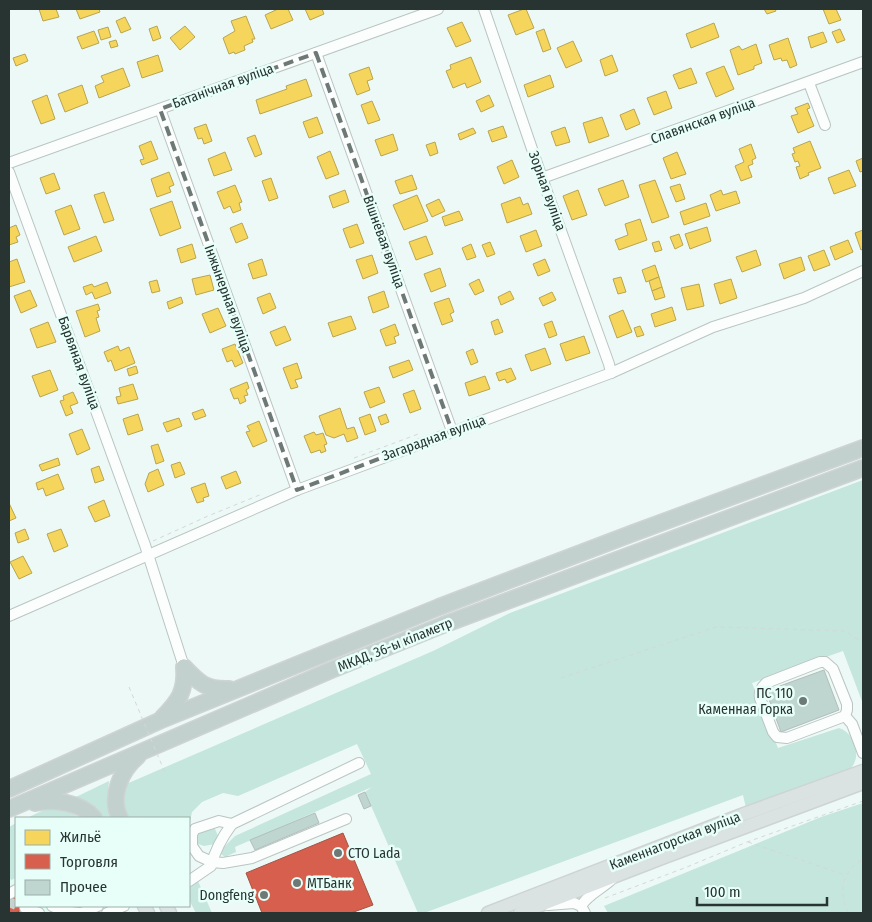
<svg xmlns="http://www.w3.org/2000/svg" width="872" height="922" font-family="'Fira Sans Condensed',sans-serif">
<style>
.built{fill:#dffbf3}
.green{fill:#c4e6dd}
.homes{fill:#f6d55c;stroke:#b8a54f}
.shops{fill:#d6604d;stroke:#a25345}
.building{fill:#bfd5d0;stroke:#b3bebb}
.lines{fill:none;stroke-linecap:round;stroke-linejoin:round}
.minor-tunnel{stroke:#c6d2cf;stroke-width:10;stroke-dasharray:10 5;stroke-linecap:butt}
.minor-casing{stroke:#bac5c2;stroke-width:12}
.major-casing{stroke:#ced4d3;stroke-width:15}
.highway-casing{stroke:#ced4d3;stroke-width:18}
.path{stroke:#d4d8d7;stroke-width:1;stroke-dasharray:4 4;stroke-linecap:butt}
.minor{stroke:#fcfefe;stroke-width:10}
.major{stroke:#dae3e1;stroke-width:12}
.highway{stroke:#c3d1ce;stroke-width:15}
.path-bridge{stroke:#d4d8d7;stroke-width:1;stroke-dasharray:4 4;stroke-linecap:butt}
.marked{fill:none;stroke:#6d7976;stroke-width:4;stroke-dasharray:10 6;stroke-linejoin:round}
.poi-dot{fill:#6d7976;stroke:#e7fff8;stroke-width:2}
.labels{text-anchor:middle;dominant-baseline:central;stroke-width:5;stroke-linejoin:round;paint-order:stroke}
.street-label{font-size:14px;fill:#283431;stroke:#e7fff8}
.poi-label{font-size:14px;fill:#283431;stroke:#e7fff8;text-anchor:end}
</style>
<rect width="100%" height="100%" fill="#edf9f6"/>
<!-- built -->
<polygon class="built" points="16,873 16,906 91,906 95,913 9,913 9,877"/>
<!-- green -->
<g class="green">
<path d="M863,480V704L843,651L752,683L778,748L839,728C855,733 863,758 849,770L746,808L743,795L424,913H418L365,792L372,787L235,847L236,852L225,857L221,854L222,849L235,836L371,774L357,744L238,796L223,793L202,802L192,812L189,826V818L122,817L124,785L433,651L510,613Z"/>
<polygon points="109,781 107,804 112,818 103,818 87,803 76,797"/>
<polygon points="863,803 863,913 608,913 604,906 821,817"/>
<path d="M48,808C60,809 70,812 81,818H27Z"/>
<polygon points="16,823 16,878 11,880 9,876 9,827"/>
<polygon points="211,828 215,829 219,838 215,844 204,846 198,844 196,837 198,833"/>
<polygon points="198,881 212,913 196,913 189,900 189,885"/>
</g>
<!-- homes -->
<g class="homes">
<polygon points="39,9 56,9 59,17 43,21"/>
<polygon points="76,9 99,9 100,12 80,19"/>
<polygon points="278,9 288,9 293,20 271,29 265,15"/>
<polygon points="305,9 322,9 324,14 310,20"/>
<polygon points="524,9 526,9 534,28 516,35 508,15"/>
<polygon points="764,9 775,9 776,11 767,14"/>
<polygon points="823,9 836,9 841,20 829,24"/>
<polygon points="246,16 255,39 252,39 253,42 244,46 245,50 235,54 234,52 229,54 223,38 235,31 231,21"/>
<polygon points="125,17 131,29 121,33 116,21"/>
<polygon points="462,22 471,41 456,47 447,28"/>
<polygon points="714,23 719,37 691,48 686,34"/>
<polygon points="157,26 161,38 153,41 149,29"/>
<polygon points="185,26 195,37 180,50 170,38"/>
<polygon points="108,27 111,37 101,40 98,30"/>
<polygon points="544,29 551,49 543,52 536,32"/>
<polygon points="840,29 845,40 837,43 832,32"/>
<polygon points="94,31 99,43 82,49 77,37"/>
<polygon points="823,32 827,42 811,48 808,37"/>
<polygon points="788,38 797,65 790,68 787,60 782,61 781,58 774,60 769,45"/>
<polygon points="116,40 118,46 111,48 109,42"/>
<polygon points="573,41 582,61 566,68 557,48"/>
<polygon points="756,44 762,63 754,66 754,69 738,75 730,50 739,46 742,50"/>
<polygon points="25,54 28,61 16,66 13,58"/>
<polygon points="158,55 163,71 142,78 137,62"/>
<polygon points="612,55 618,71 605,76 600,60"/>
<polygon points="471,57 481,82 467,88 465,83 453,88 446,71 451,69 450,65"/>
<polygon points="724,66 734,89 716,97 706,73"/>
<polygon points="369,67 373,79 367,81 370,90 357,95 349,74"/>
<polygon points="123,68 130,86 99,98 95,86 104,82 101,76"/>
<polygon points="691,68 697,83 679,89 673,75"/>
<polygon points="550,75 554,87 528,97 524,85"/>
<polygon points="306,79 312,96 260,114 256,100 287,89 286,86"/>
<polygon points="82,85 88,103 65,112 58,94"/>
<polygon points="666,91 672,108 654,115 647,98"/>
<polygon points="47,95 55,119 41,124 32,101"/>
<polygon points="489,95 494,106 481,112 476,101"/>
<polygon points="372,101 380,120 368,124 361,105"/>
<polygon points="808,103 810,108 807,109 814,126 798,133 791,116 798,114 795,108"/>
<polygon points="634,109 640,124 626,130 620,115"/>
<polygon points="317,117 323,133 309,138 303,122"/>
<polygon points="602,117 609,136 589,143 583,123"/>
<polygon points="206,124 212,141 204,144 202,138 198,139 194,128"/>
<polygon points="503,126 507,137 492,142 488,131"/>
<polygon points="565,127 570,142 556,146 551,132"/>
<polygon points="473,128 476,133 460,140 458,134"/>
<polygon points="393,134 398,150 381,156 375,140"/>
<polygon points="255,135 262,154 255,157 247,138"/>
<polygon points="151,141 158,159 142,165 140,160 144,159 139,146"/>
<polygon points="810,141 821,168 808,173 809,175 800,179 796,167 800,166 798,161 795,162 792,154 795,153 793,148"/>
<polygon points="435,142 438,153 430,156 426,145"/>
<polygon points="751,144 756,158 752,160 753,164 748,166 752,177 741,181 735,166 744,162 739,149"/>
<polygon points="330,151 339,174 326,179 317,157"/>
<polygon points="225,152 232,170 214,176 208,159"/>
<polygon points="677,152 686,174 671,179 663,158"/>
<polygon points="863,158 863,171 860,172 856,161"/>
<polygon points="512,160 519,177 504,184 497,167"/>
<polygon points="849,170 856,186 834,194 828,178"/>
<polygon points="169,172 174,185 169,187 171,192 157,197 151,179"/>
<polygon points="54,173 60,189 46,194 40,178"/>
<polygon points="412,175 417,189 400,194 395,181"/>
<polygon points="271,178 278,198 269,201 262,181"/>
<polygon points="623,180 629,197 605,206 598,189"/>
<polygon points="655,180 669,217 652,223 639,185"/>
<polygon points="680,184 685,199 676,202 670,187"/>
<polygon points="235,185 242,202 239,203 241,210 233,213 230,206 224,209 217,192"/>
<polygon points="345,190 349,202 333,208 329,196"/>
<polygon points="578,190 587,215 572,220 563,196"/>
<polygon points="721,190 723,195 736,191 740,203 716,211 710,195"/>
<polygon points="104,192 114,220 104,223 94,195"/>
<polygon points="417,195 428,221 404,230 393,205"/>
<polygon points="520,197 523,205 528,203 532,214 507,223 501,204"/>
<polygon points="439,199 445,211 432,217 426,205"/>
<polygon points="172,201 181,228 160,236 150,209"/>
<polygon points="706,203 710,216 684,225 680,212"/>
<polygon points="71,205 80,229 64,235 55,211"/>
<polygon points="459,211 463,220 445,226 442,217"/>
<polygon points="640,219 647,240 619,250 615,240 628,235 625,224"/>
<polygon points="242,223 248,238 236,243 230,228"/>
<polygon points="357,224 364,243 350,248 343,229"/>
<polygon points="16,225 20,235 16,237 18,242 9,245 9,228"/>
<polygon points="707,227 711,241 690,249 685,234"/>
<polygon points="536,230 542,246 526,252 520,236"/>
<polygon points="863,230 863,249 861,250 855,233"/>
<polygon points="679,234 683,245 675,249 670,237"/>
<polygon points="96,236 102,251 74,262 68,247"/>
<polygon points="426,236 433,254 416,260 409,242"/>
<polygon points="848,240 853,252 835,260 830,247"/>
<polygon points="659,241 662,250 655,252 652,243"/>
<polygon points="490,242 495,254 487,257 482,245"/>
<polygon points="192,244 196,258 181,263 177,249"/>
<polygon points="471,244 476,257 467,260 462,248"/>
<polygon points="756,250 761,265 742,272 736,257"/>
<polygon points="824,250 830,265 814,271 808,256"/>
<polygon points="372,255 378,273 363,279 356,260"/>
<polygon points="801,257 805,270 784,279 779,264"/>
<polygon points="17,259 25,282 9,287 9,262"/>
<polygon points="262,259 267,275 253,279 248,264"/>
<polygon points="545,259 550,271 538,276 533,264"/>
<polygon points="655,265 659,277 646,282 642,270"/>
<polygon points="440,268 446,286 431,292 424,274"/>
<polygon points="210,275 214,290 196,295 192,279"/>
<polygon points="621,277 626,292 618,294 613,279"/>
<polygon points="659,277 662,287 652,291 649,281"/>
<polygon points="479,279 484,291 475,295 469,284"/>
<polygon points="731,279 737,298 720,304 714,284"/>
<polygon points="157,280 160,291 152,293 149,282"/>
<polygon points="107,282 111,293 95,299 92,292 86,295 83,287 92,284 94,287"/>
<polygon points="699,284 704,306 687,310 681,288"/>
<polygon points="662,287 665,297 655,300 652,291"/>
<polygon points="30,290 37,306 21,313 14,296"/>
<polygon points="384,291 389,307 373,313 368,297"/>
<polygon points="510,291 514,299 501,305 498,297"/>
<polygon points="552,292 556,300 543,306 539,298"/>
<polygon points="270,293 276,308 263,314 257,298"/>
<polygon points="181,297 183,303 169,309 167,302"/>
<polygon points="449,298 454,312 450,314 453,321 442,325 434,303"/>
<polygon points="98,304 100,310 97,311 99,317 96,318 100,331 85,337 76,311"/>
<polygon points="672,307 676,320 655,327 651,314"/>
<polygon points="218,308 226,326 210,333 202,314"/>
<polygon points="623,310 632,332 617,338 609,316"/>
<polygon points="351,316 356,329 333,337 328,323"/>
<polygon points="498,319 503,332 495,335 491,322"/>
<polygon points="552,321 557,335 549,338 544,324"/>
<polygon points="48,322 56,342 37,348 30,329"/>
<polygon points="395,324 399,335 394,337 396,343 386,346 380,330"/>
<polygon points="285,326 291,340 276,346 270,332"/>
<polygon points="640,326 644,335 637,337 634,328"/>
<polygon points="584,336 590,353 566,361 560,344"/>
<polygon points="235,344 243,363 235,367 232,360 227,362 222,349"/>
<polygon points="118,346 120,351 129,347 135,363 115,371 111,360 108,362 104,352"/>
<polygon points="545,348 551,364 531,371 525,355"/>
<polygon points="473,349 478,362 471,365 466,352"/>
<polygon points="409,360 413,370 393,378 389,367"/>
<polygon points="297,363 302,378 295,380 298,387 291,389 283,368"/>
<polygon points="136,366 138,373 129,376 127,369"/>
<polygon points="511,368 516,379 507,383 505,379 499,381 496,373"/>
<polygon points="50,370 58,390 40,397 32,376"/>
<polygon points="485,376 490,389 469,396 465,383"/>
<polygon points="247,382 249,388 246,390 248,395 244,396 246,401 240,404 238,398 234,399 230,389"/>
<polygon points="133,384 138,399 118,404 116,397 121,396 119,388"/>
<polygon points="379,387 385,402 370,408 364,392"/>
<polygon points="414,390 421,409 410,413 403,394"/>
<polygon points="73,392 78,403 70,406 73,413 66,416 60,401 64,400 63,396"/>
<polygon points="340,408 347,429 354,427 358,438 347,442 344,434 334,438 326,435 319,416"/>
<polygon points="203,409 206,416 195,420 192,413"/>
<polygon points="138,414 143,430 128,435 123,419"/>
<polygon points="370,414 376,431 365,435 359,418"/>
<polygon points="386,414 389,422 381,425 378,417"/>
<polygon points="179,418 182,426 167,432 163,423"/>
<polygon points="259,421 267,441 253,447 246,432 250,431 247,426"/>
<polygon points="82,429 90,449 77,455 69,434"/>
<polygon points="314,432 316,435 323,433 327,444 324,445 326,451 321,453 320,450 311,453 304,436"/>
<polygon points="158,444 164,461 156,464 151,446"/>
<polygon points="58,458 60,465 42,471 39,465"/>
<polygon points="180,462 185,474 175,478 171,465"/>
<polygon points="99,466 104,480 95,483 91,469"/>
<polygon points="158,469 164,485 148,492 145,484 149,473"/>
<polygon points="236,471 241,483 226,489 221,477"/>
<polygon points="58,474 64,489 46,496 43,488 38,490 36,483"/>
<polygon points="205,483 209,496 203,498 204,501 197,503 191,488"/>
<polygon points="104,500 110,516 95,522 88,507"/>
<polygon points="9,503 16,518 9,521"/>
<polygon points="25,529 29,539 18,543 15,533"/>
<polygon points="61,529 68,546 54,552 47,534"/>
<polygon points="23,556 32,573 19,579 10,562"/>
</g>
<!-- shops -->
<g class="shops">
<polygon points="343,833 373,905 351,913 262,913 246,873"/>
<polygon points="16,896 16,906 31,906 15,913 9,913 9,899"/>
</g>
<!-- building -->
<g class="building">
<polygon points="824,670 839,710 781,732 766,691"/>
<polygon points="365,792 371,806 364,809 358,795"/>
<polygon points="315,813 319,823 255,850 250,840"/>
</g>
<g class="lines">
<!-- minor-tunnel -->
<polyline class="minor-tunnel" points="9,902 16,905"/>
<!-- minor casing -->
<g class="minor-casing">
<g id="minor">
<polyline points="484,9 542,178 609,364 611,373"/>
<polyline points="316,53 452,431"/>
<polyline points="809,83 825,125"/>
<polyline points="160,109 297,490"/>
<polyline points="9,163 438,9"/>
<polyline points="9,172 145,545 184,667"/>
<polyline points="542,178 863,62"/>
<polyline points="9,616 297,490 611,373 713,327 804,298 863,271"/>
<path d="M820,662H825L833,669L847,704V710L845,716L787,738L777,737L773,732L760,698C759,691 761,688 766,683Z"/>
<polyline points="845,716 852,724 863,753"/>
<polyline points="232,824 219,821 195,829 192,834 192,846 199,856 212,862 223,863 252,858 346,819"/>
<path d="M189,881L211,866C215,850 223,836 232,824L359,763"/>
<polyline points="9,894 16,890"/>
<polyline points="548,905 574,903 581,906 585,913"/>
<polyline points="52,906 63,911 79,913"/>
<path d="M581,906C588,894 602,889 612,879"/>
<polyline points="25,908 39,913"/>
<polyline points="81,913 98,906"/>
<polyline points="107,913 124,906"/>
</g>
</g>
<!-- major casing -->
<g class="major-casing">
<g id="major">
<polyline points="144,906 148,913"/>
<polyline points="166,906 170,913"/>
<polyline points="488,913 744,814 863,771"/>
<polyline points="520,913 662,858 863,783"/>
</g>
</g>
<!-- highway casing -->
<g class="highway-casing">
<g id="highway">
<path d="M184,667C199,683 206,690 229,689"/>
<path d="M162,718C179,701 186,691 184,667"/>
<polyline points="9,789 159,721 439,607 636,532 863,448"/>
<path d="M35,803C54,799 81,802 94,818"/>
<polyline points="9,809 329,671 443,625 863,468"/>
<path d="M120,818C109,797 121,770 138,756"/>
</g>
</g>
<!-- path -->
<g class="path">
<polyline points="354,458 421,433"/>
<polyline points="153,541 208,516 262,494"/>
<polyline points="561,678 716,627 845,631 863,643"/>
<polyline points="748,842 845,875"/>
<polyline points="605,898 687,867 747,842 863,801"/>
<polyline points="353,912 353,913"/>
<path d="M848,913C838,890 842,872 863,859"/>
</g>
<!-- minor -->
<use href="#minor" class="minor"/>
<!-- major -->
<use href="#major" class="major"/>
<!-- highway -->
<use href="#highway" class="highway"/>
<!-- path-bridge -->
<polyline class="path-bridge" points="129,687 166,775"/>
</g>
<!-- marked area -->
<path class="marked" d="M316,53L452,431L297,490L160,109Z"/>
<!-- markers -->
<g class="poi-dot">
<circle cx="803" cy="701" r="5"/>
<circle cx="338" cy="853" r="5"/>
<circle cx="297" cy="883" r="5"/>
<circle cx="264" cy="895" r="5"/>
</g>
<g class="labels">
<!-- street labels -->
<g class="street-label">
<text transform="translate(223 86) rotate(-20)">Батанічная вуліца</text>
<text transform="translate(703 121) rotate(-20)">Славянская вуліца</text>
<text transform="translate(547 191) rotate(70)">Зорная вуліца</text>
<text transform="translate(384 242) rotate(70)">Вішнёвая вуліца</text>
<text transform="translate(228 299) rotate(70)">Інжынерная вуліца</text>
<text transform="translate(79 363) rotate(70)">Барвяная вуліца</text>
<text transform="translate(434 438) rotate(-20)">Загарадная вуліца</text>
<text transform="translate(395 645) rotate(-22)">МКАД, 36-ы кіламетр</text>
<text transform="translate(675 841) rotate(-21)">Каменнагорская вуліца</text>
</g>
<!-- poi labels -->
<g class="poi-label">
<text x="793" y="693">ПС 110<tspan x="793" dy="16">Каменная Горка</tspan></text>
<text x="348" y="853" text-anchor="start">СТО Lada</text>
<text x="307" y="883" text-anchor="start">МТБанк</text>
<text x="254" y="895">Dongfeng</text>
</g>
</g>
<!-- border -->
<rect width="872" height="922" fill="none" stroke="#283431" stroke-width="20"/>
<!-- legend -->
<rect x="15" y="817" width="175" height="90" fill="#e7fff8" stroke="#9baea8"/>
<rect x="25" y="830" width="25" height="15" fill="#f6d55c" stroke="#9baea8"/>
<text x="60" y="842" font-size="15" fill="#283431">Жильё</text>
<rect x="25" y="854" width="25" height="15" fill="#d6604d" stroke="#9baea8"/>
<text x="60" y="867" font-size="15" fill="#283431">Торговля</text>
<rect x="25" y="880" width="25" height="15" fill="#bfd5d0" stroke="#9baea8"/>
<text x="60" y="892" font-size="15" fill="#283431">Прочее</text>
<!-- scale -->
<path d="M697 897v8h130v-8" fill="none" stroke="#283431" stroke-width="2.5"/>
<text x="704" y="897" font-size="15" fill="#283431" stroke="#e7fff8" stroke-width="4" paint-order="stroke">100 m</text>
</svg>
